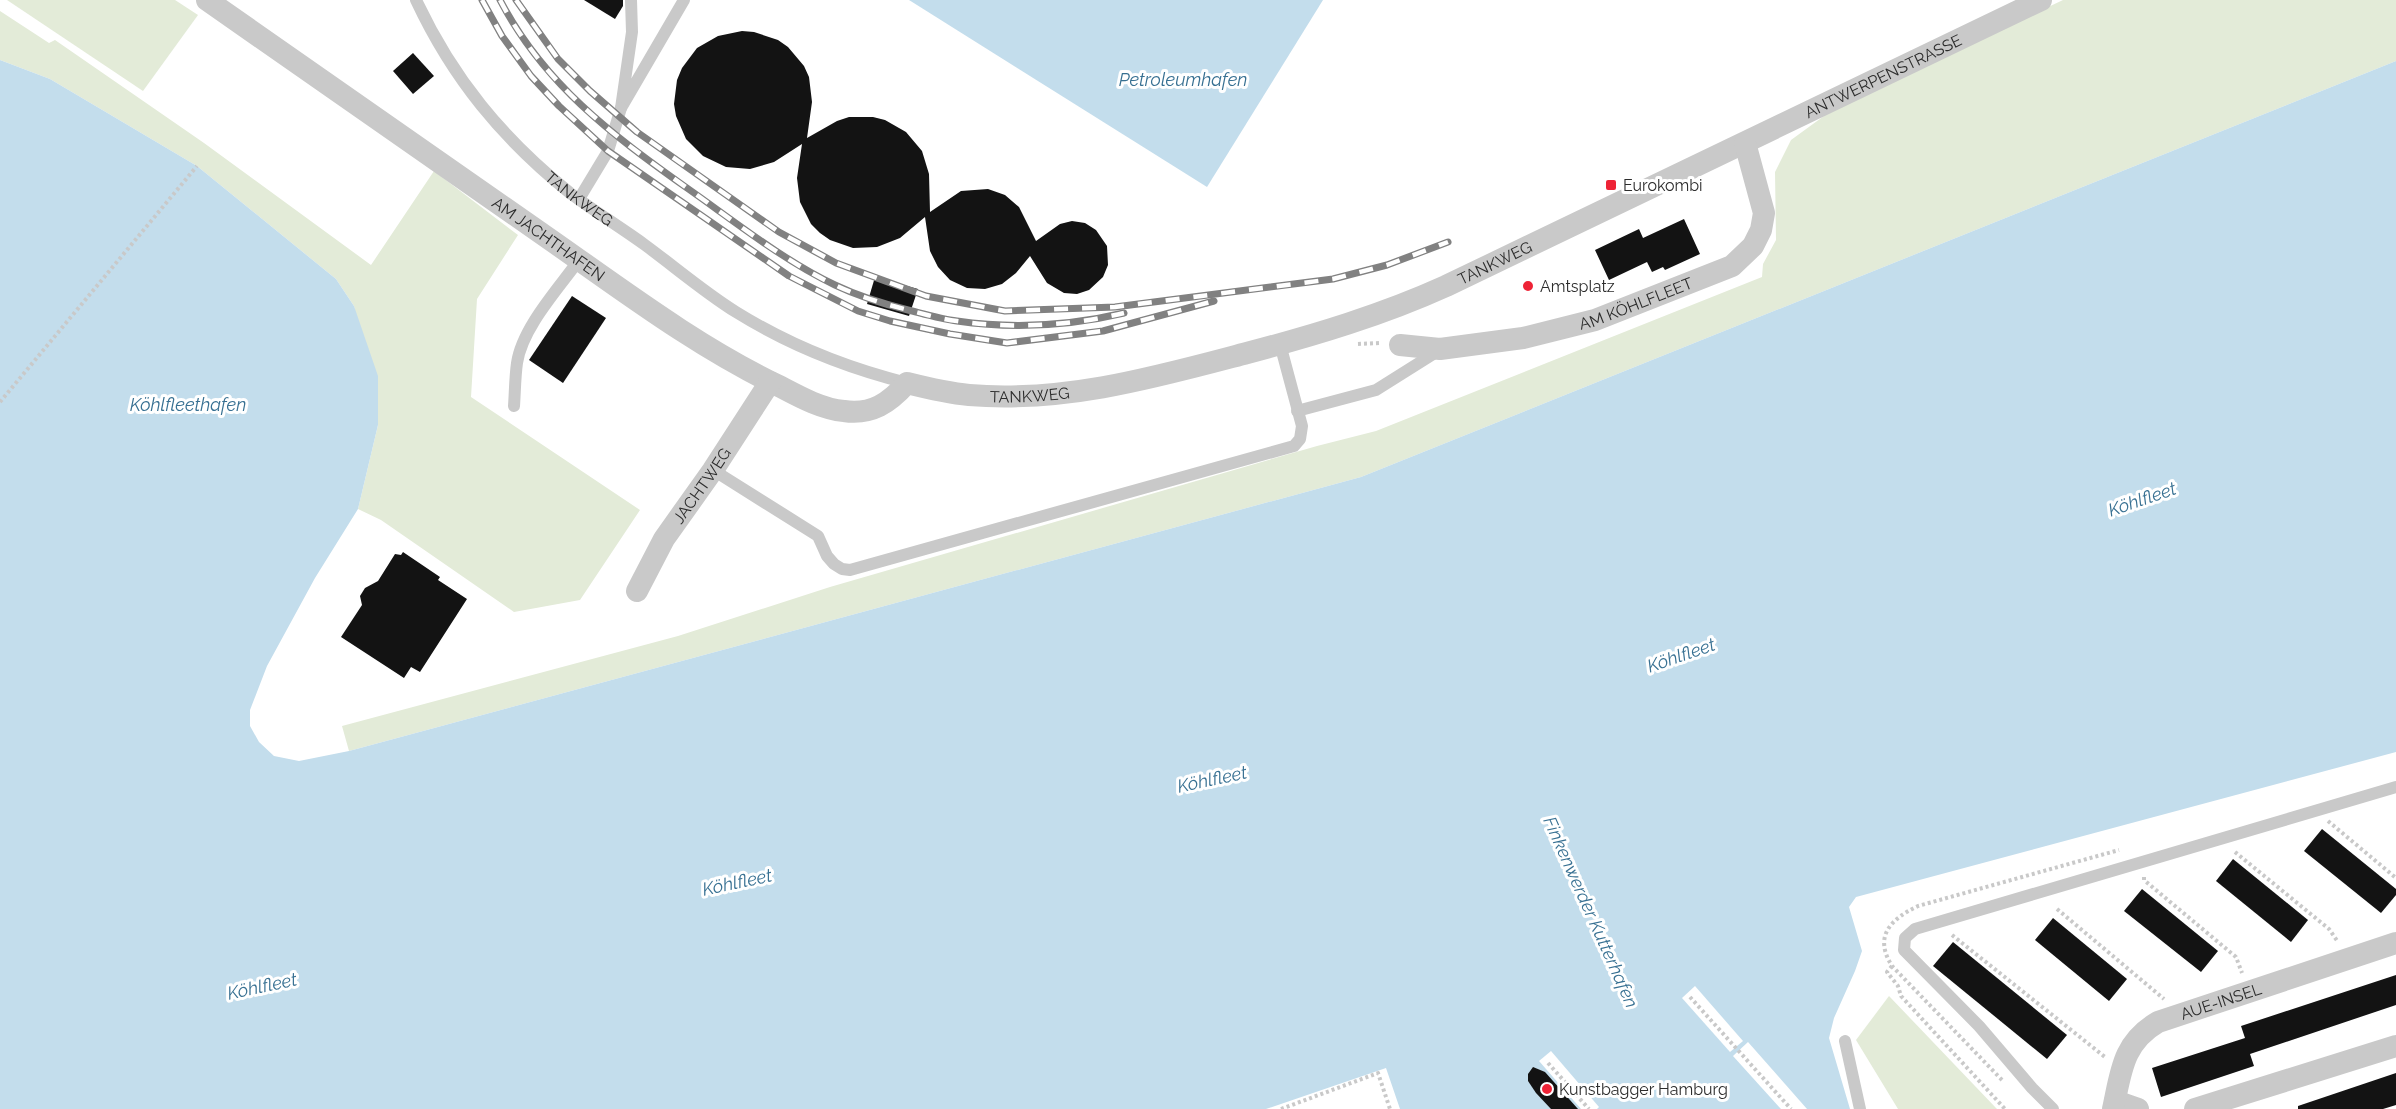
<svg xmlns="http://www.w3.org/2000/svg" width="2396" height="1109" font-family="Raleway,sans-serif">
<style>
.green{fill:#e3ebd8}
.water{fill:#c3ddec}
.pier{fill:#fff}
.building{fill:#131313}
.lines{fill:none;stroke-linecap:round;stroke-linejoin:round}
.path{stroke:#c9c9c9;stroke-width:4;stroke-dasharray:3 3;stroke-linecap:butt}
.lane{stroke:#c9c9c9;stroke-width:12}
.street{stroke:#c9c9c9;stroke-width:22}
.rail-casing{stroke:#818181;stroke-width:7}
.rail{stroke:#fff;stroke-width:4.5;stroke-dasharray:14;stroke-linecap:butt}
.poi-dot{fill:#ee2336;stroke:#fff;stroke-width:2}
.labels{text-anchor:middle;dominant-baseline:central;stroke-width:6;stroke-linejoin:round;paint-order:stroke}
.street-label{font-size:16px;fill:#2c2c2c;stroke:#fff}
.poi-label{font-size:16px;fill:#2c2c2c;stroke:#fff;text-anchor:start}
.water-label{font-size:18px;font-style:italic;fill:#377092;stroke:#fff}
</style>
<rect width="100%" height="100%" fill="#fff"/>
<!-- green -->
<g class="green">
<polygon points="7,0 175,0 198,15 143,91"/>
<polygon points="2063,0 2396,0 2396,61 1361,477 349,751 342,726 678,636 830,587 1317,446 1376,431 1762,277 1763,264 1776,240 1775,172 1791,140 1835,108"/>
<polygon points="0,11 49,43 55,40 204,143 371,265 434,171 518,235 477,299 471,397 640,510 580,600 514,612 381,520 358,509 378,425 354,306 336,279 197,166 50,79 0,60"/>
<polygon points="1889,996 1996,1108 1997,1109 1898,1109 1856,1040"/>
</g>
<!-- water -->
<g class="water">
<polygon points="909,0 1323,0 1207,187"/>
<polygon points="0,60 50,79 197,166 336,279 354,306 378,376 378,425 358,509 315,578 267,666 250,710 250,726 259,742 274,756 299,761 349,751 1361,477 2396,61 2396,752 1856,897 1849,907 1862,951 1855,971 1834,1018 1829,1038 1850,1109 1400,1109 1386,1068 1266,1109 0,1109"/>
</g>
<!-- pier -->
<g class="pier">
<polygon points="1695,986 1743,1041 1730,1052 1682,998"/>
<polygon points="1748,1042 1807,1109 1781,1109 1733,1056"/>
<polygon points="1551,1051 1599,1107 1597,1109 1581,1109 1539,1061"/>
</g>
<!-- building -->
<g class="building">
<polygon points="584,0 623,0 623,6 615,19"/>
<polygon points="742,31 754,32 778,40 788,47 804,66 809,77 812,102 807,138 837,121 849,117 873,117 885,120 906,132 922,151 929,174 930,212 961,191 988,189 1005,195 1019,207 1036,241 1060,224 1072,221 1085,223 1096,230 1107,246 1108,265 1103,277 1089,290 1077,294 1064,293 1047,283 1030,256 1016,273 1002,284 985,289 967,288 950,280 938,267 930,251 925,217 900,238 877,247 853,248 830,240 820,233 811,224 800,202 797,178 802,144 774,162 750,169 726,167 703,156 686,139 676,116 674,104 677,80 682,68 697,48 718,36"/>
<polygon points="413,53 434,76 413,94 393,71"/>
<polygon points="1684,219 1700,254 1665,270 1663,267 1652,272 1647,262 1609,280 1595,250 1639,229 1643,238"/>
<polygon points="875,277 918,289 909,316 867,304"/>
<polygon points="572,296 606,318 563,383 529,360"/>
<polygon points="403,552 440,577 438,580 467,599 420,672 411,667 404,678 341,637 362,605 360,596 365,588 378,581 395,554 401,555"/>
<polygon points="2322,829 2396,889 2396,895 2381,913 2304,851"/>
<polygon points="2233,859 2308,920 2291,942 2216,881"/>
<polygon points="2142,889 2218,951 2201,972 2124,911"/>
<polygon points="2053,918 2127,979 2109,1001 2035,940"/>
<polygon points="1953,942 2067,1035 2047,1059 1933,966"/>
<polygon points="2396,975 2396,1005 2250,1054 2254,1066 2161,1097 2152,1068 2245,1038 2241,1026"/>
<polygon points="1533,1067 1545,1072 1578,1109 1551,1109 1536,1093 1528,1081 1528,1074"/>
<polygon points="2396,1073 2396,1105 2383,1109 2298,1109 2298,1106"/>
</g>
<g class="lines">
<!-- path -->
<g class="path">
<polyline points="1358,344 1380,343"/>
<polyline points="0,402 197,166"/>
<polyline points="2328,821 2396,878"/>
<polyline points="2235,852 2329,929 2338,942"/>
<polyline points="2144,877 2144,880 2236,957 2242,973"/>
<polyline points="2057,909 2164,999"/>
<polyline points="1952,935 2105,1057"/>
<polyline points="1892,966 1887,972 1898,986 1901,996 2005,1109"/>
<polyline points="1690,997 1791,1109"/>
<polyline points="1548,1063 1589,1109"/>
<path d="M2002,1080L1892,966C1873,936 1891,919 1918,906L2119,850"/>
<polyline points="1281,1109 1378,1073 1390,1109"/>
</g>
<!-- lane -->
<g class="lane">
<path id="s1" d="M416,0C453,79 502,138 570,193C594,211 620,227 645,245C675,267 704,292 736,312C789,345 847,368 907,383"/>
<polyline points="631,0 632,32 621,108 684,0"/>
<polyline points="579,199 608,151 621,108"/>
<path d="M514,406C515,392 515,377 517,363C522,328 558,289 579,260"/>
<polyline points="1297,411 1376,390 1438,351"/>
<polyline points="713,470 818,536 827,556 834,564 842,569 850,570 1294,446 1300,439 1302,426 1280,344"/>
<polyline points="1845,1041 1860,1109"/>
<polyline points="2053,1109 2032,1088 1979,1026 1904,950 1905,938 1915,929 2396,787"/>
</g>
<!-- street -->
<g class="street">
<path id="s2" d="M207,0C319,79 432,157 545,236C621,289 697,347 781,387C800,397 822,409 844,411C872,415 889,403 907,383C927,388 948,393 969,395C1065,403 1156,377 1247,353C1315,335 1382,315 1446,286L2041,0"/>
<path id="s3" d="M1400,345L1440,349L1523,338L1595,320L1732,266L1753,246L1761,230L1764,213L1745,143"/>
<path id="s4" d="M637,591L664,539L713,470L770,382"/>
<polyline points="2115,1101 2138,1109"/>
<path id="s5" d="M2113,1109C2121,1073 2122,1043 2158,1022L2396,943"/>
<polyline points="2195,1109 2396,1046"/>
</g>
<!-- rail casing -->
<g class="rail-casing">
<g id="rail">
<polyline points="482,0 502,36 531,76 559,106 608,151 789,276 858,311 890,321 950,334 1007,343 1103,331 1214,301"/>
<path d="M500,0C544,84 611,134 687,188C734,221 784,261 835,285C858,296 884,304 908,310C924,314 941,319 957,321C1013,329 1069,326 1124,313"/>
<polyline points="516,0 558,59 590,91 637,132 779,232 836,263 926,296 1005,311 1115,307 1333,279 1387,265 1448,242"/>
</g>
</g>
<!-- rail -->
<use href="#rail" class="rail"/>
</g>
<!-- markers -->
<g class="poi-dot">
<rect x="1605" y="179" width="12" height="12" rx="3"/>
<circle cx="1528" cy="286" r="6"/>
<circle cx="1547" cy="1089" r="6"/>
</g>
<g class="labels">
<!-- street labels -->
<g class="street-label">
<text stroke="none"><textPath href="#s2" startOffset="1874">ANTWERPENSTRASSE</textPath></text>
<text stroke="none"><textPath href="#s1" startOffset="260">TANKWEG</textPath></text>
<text stroke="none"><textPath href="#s2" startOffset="417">AM JACHTHAFEN</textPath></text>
<text stroke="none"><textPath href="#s2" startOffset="1443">TANKWEG</textPath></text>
<text stroke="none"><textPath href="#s3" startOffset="242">AM KÖHLFLEET</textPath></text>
<text stroke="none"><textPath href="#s2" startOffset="957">TANKWEG</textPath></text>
<text stroke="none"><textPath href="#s4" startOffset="124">JACHTWEG</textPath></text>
<text stroke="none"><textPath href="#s5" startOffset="168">AUE-INSEL</textPath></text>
</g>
<!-- poi labels -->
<g class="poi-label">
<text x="1623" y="185">Eurokombi</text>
<text x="1540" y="286">Amtsplatz</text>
<text x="1559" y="1089">Kunstbagger Hamburg</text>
</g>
<!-- water labels -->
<g class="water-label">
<text x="1183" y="79">Petroleumhafen</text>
<text x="188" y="404">Köhlfleethafen</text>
<text transform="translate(2142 499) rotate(-19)">Köhlfleet</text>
<text transform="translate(1681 655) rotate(-19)">Köhlfleet</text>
<text transform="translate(1212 779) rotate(-12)">Köhlfleet</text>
<text transform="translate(737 882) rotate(-12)">Köhlfleet</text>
<text transform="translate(1591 912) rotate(66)">Finkenwerder Kutterhafen</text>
<text transform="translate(262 986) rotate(-12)">Köhlfleet</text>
</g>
</g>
</svg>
